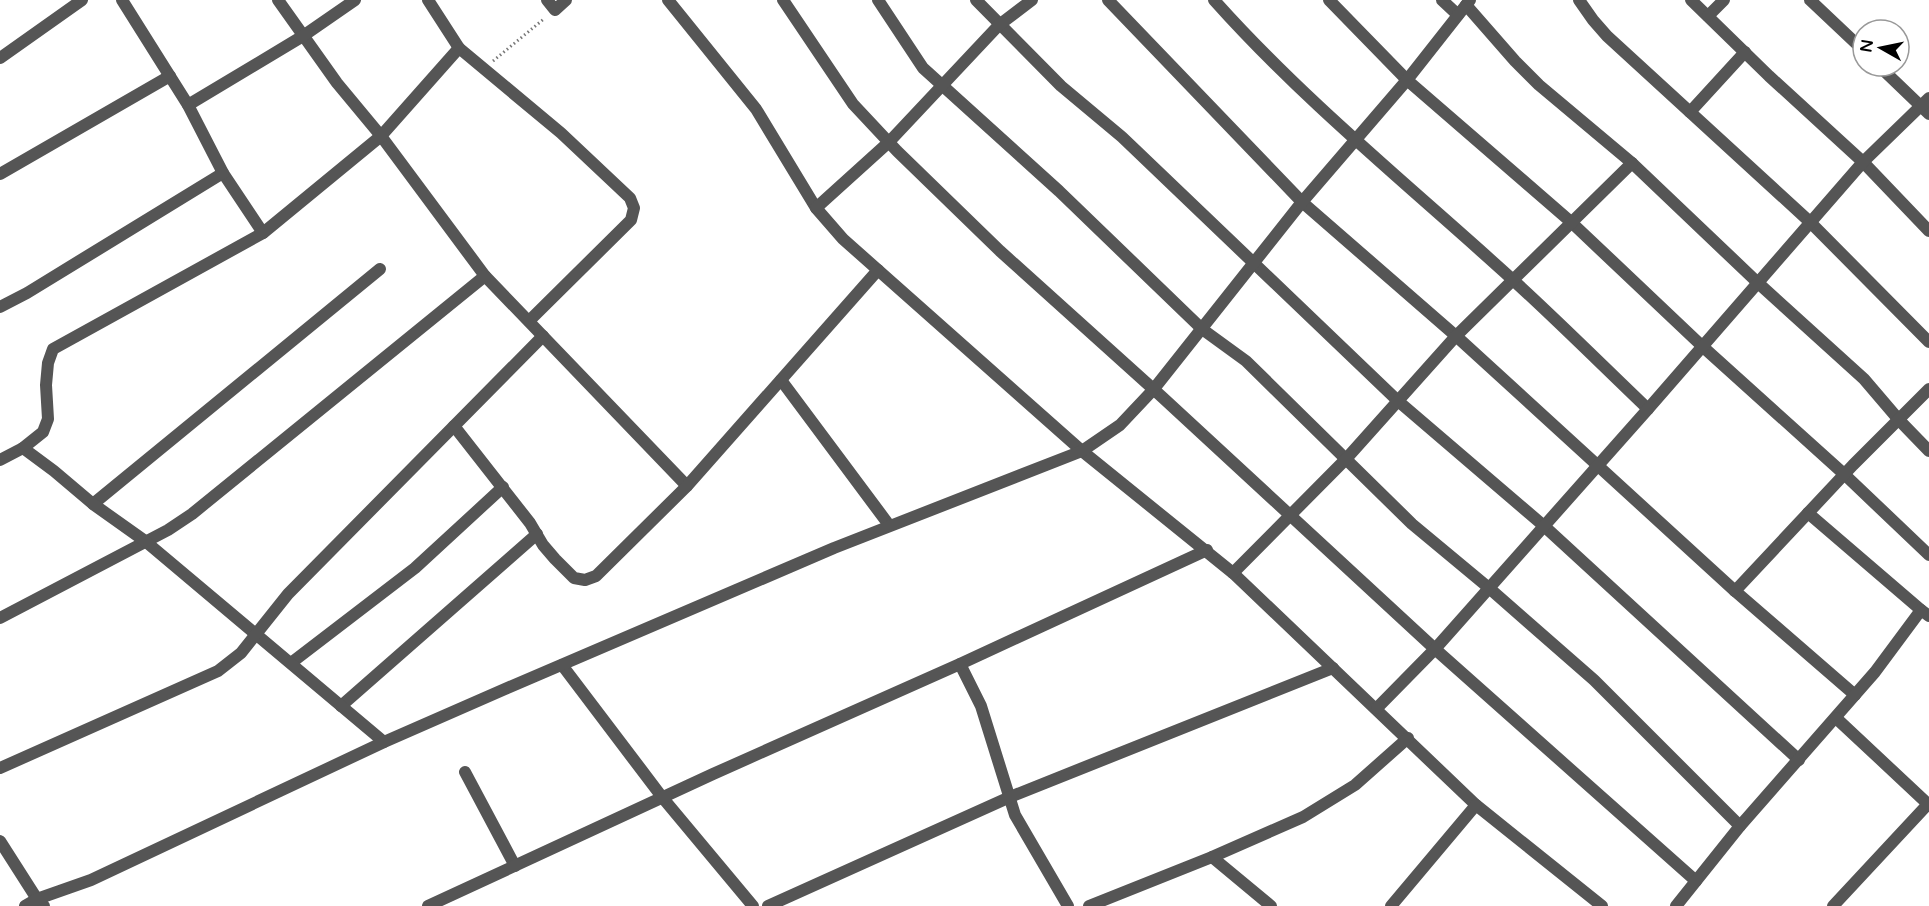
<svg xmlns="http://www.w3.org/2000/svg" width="1929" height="906" font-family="'Varela Round',sans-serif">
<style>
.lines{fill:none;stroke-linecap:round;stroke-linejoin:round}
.path{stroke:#777;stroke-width:3;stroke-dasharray:1.5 3;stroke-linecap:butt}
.minor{stroke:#555;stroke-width:12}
</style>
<rect width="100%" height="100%" fill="#fff"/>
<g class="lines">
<!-- path -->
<polyline class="path" points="493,61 545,18"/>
<!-- minor -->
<g class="minor">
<polyline points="122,0 188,105 223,173 263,233"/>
<polyline points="278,0 337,83 381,136 485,276 687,486"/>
<polyline points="428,0 459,48 561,133 630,198 634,208 631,220 529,321"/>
<polyline points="547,0 555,10 566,0"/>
<polyline points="668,0 756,109 816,208 843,239 1082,451 1233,573 1476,805 1602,906"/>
<polyline points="783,0 853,104 897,151 1000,251 1161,396 1435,649 1696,881"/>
<polyline points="878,0 923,68 1059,191 1202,329 1246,361 1412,524 1489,588 1594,680 1740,826"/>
<polyline points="976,0 1061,86 1122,137 1398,401 1544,526 1799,760"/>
<polyline points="1108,0 1302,202 1456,336 1735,591 1855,695"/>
<path d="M1214,0C1305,102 1412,188 1513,280C1559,322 1603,366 1648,409"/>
<polyline points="1329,0 1407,80 1571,222 1702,346 1844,474 1929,555"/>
<polyline points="1442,0 1458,15"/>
<polyline points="1579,0 1593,20 1607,36 1810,222 1929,342"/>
<polyline points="1691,0 1769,76 1863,162 1929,231"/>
<polyline points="1810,0 1863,50"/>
<polyline points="1466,5 1515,61 1539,85 1632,163 1757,282 1864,379 1899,420 1929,451"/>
<polyline points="1708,16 1724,0"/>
<polyline points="0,58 82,0"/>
<polyline points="1879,66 1929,114"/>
<polyline points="188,105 303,36 355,0"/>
<polyline points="1690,112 1745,52"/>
<polyline points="0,174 170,76"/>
<polyline points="816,208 889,142 999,25 1032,0"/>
<polyline points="0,307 27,293 223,173"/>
<polyline points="781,380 889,525"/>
<polyline points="454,426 530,523 543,545 555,559 574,578 585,580 596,576 687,486 878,270"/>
<polyline points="0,460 23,448"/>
<polyline points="93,504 380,269"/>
<polyline points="1808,513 1921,610"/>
<polyline points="1233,573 1346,459 1456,336 1632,163"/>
<polyline points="1735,591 1853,465 1929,389"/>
<polyline points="0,618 168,530 192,514 485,276"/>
<polyline points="291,663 415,568 503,487"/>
<polyline points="960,664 981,706 1015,815 1068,906"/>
<polyline points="562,665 662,797 753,906"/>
<polyline points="341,706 537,534"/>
<polyline points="1377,708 1435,649 1648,409 1863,162 1929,98"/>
<polyline points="384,742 145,541 93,504 54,471 23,448 43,432 48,419 46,385 48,363 53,349 263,233 381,136 459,48"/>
<polyline points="0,768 218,671 241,653 288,594 543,336"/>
<polyline points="465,772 515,866"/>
<polyline points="0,841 37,899 44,906"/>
<polyline points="1212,857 1271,906"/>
<polyline points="25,906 37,899 91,880 384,742 505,689 834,548 1082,451 1120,425 1153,390 1302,202 1407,80 1470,0"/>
<polyline points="428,906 713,774 960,664 1207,550"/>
<polyline points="768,906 1010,797 1333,668"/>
<polyline points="1089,906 1212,857 1303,817 1355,785 1408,738"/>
<polyline points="1391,906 1476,805"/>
<polyline points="1676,906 1740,826 1875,672 1921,610 1929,616"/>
<polyline points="1833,906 1928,804 1836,718"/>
</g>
</g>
<!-- north arrow -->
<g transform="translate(1881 48) rotate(279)"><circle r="28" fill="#ffffff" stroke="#999999" stroke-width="1.5"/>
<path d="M0-4.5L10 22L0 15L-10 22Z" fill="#000000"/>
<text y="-9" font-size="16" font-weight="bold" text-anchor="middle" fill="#000000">N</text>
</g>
</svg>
